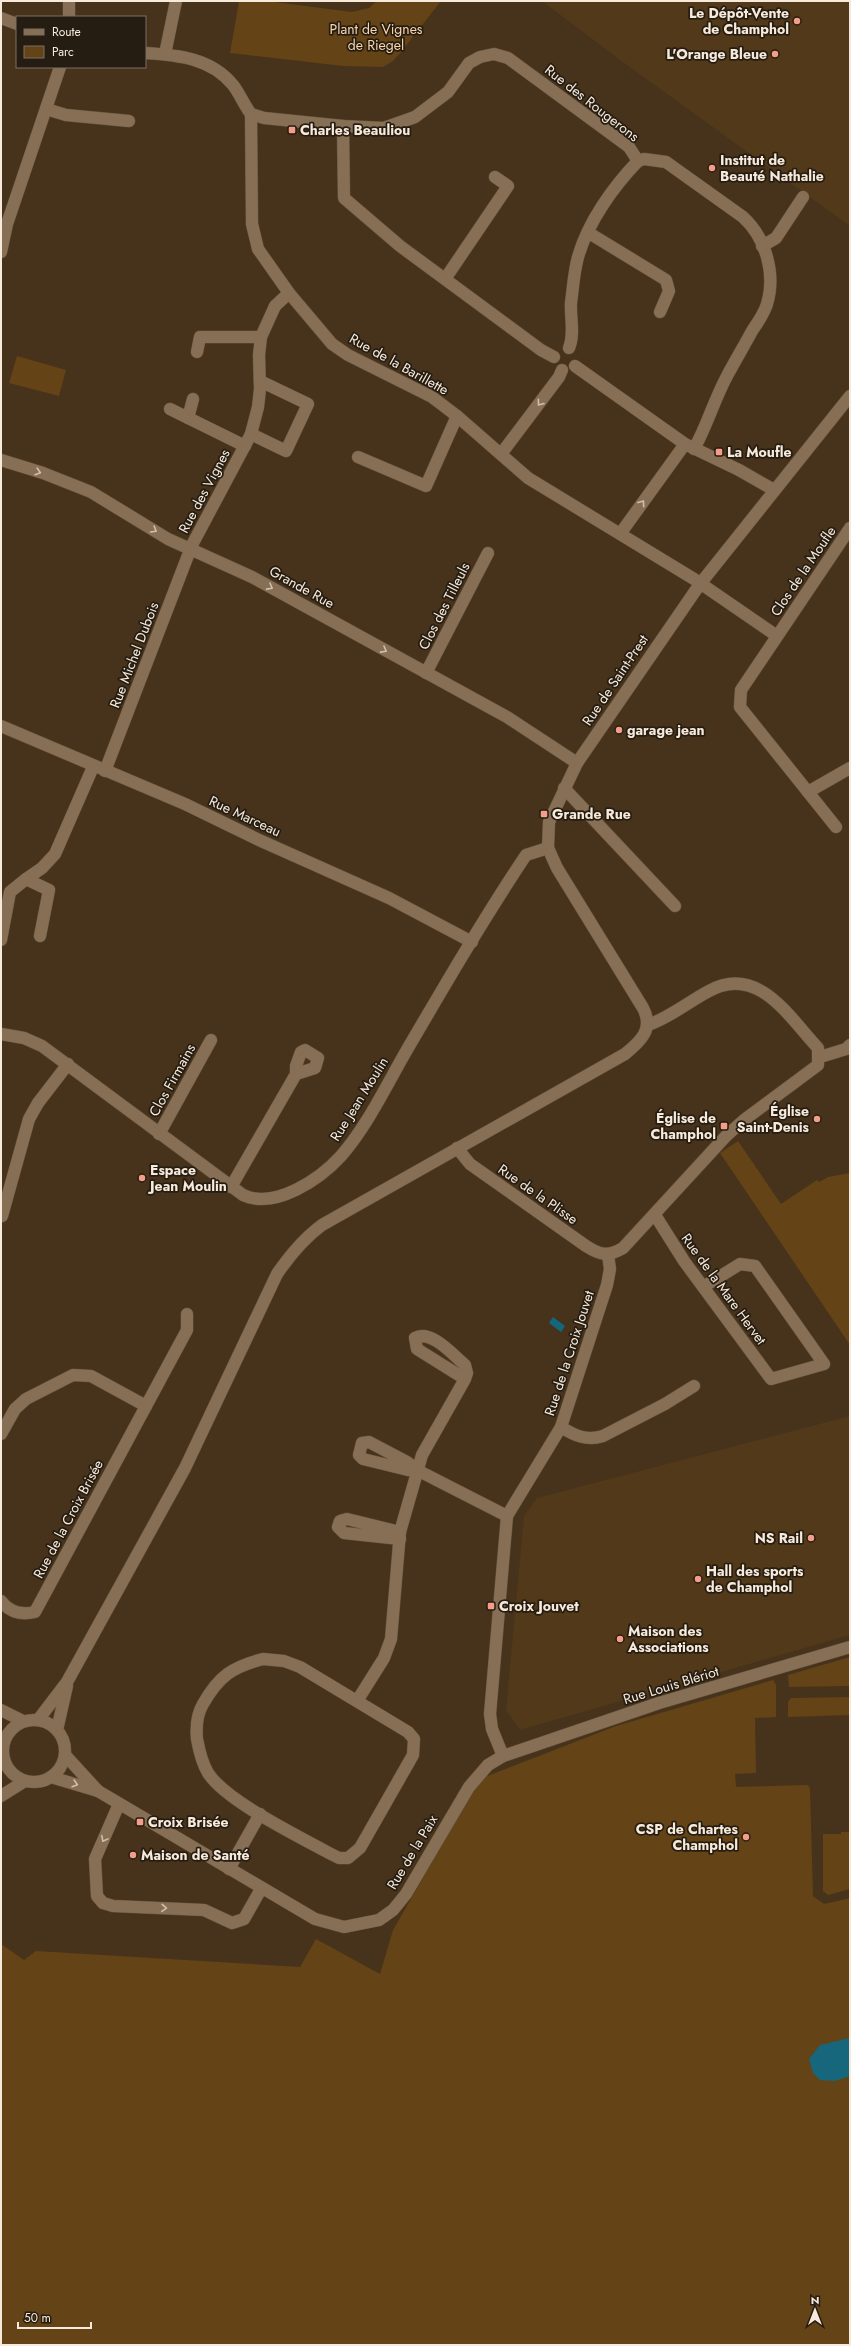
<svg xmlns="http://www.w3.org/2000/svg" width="851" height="2346" font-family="Jost,sans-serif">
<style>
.built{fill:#513919}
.green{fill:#644316}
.water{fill:#16667c}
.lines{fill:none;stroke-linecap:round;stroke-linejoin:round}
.street-casing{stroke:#62513a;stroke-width:13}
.secondary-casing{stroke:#62513a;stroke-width:13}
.street{stroke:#866f55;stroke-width:12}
.secondary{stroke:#866f55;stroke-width:12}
.oneway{stroke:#cfbfac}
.poi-dot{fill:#f49e8a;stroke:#261d12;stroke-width:1.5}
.labels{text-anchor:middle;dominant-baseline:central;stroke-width:3.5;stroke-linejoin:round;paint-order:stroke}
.poi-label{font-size:14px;font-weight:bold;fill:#f7eadb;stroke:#261d12;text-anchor:start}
.park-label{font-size:14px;fill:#f8d5ad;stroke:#261d12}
.street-label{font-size:14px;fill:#f7eadb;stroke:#261d12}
</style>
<rect width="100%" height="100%" fill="#47331b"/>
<!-- built -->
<g class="built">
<polygon points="542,1 850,1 850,226 620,60"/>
<polygon points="850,1416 850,1635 520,1730 506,1710 524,1516 537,1498"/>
</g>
<!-- green -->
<g class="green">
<polygon points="239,1 266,1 352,12 369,8 377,1 441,1 401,52 393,61 383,67 343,66 230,53"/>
<polygon points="17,356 66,370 59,396 9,383"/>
<polygon points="738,1141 781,1204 817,1180 819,1182 828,1177 850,1173 850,1345 720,1153"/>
<polygon points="850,1657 850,1686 789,1687 788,1675"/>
<polygon points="773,1680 776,1685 776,1717 755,1718 756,1773 735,1774 736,1787 808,1785 810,1789 813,1896 824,1904 850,1898 850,2345 1,2345 1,1944 24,1960 36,1951 300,1967 316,1939 380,1974 393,1930 480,1779 616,1726"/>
<polygon points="850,1697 850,1715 788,1717 788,1702 791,1698"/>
<polygon points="841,1832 850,1832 850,1889 828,1895 823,1891 823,1834 841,1834"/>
</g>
<!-- water -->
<g class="water">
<polygon points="553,1317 565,1326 561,1332 549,1323"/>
<polygon points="850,2038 850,2076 835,2081 820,2080 813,2073 809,2059 820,2045"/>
</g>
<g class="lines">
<!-- street casing -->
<g class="street-casing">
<g id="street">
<polyline points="69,17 69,1"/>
<polyline points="1,18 17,24"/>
<path d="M145,53C178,55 211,58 233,85C240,94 244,105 251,114L264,118L343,126L384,128L415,117L448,92L469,63L480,57L494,54L508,58L629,147L638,161L644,159L666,162L743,217C766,238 776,274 767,304C764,314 758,322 752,331C744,346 735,361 727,376C714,400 707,426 694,449"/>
<polyline points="165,54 176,1"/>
<polyline points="46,109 66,115 129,121"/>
<polyline points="251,114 252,224 258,249 289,293 332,344 348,355 432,397 457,416 528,478 694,579 777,636"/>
<polyline points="343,126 344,198 400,246 541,350 554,357"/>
<polyline points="589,233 666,280 669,291 660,312"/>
<polyline points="762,246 776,238 803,197"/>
<polyline points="1,252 7,224 60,67"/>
<polyline points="445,279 508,186 495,177"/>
<path d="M569,348C575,334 570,317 571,303C573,288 574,271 578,257C588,222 613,187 638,161"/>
<polyline points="197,352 200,337 261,337"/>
<polyline points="575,366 685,444 739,470 774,490"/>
<polyline points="170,409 245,446"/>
<polyline points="188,418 193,399"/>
<polyline points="251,434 286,451 308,404 260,381"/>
<polyline points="501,454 559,377 562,370"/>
<polyline points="358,457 426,486 457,416"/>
<polyline points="620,534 685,444"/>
<polyline points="426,673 488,553"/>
<polyline points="1,726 185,804 259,840 389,898 472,942"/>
<polyline points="105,771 192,545 251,434 258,407 260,389 259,355 261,337 275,306 289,293"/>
<polyline points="564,788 675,906"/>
<polyline points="808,792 850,768"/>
<polyline points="836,827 740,707 741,690 850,528"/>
<polyline points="26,879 42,868 55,854 93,767"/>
<polyline points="1,940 10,892 26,879 49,890 40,936"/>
<path d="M1,1034L24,1038L42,1046L243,1195C275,1210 320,1179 341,1156C368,1125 387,1084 408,1048C446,983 484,918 526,855L548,848"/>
<polyline points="820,1057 846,1049 850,1045"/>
<polyline points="159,1134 211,1040"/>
<path d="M457,1148L470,1164L586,1246C600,1255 608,1257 623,1248L726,1136L744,1120L818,1065V1048C789,1017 758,964 709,991C688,1002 671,1017 648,1025"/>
<polyline points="231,1187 296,1074 315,1068 318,1058 305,1050 301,1052 296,1066 296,1074"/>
<polyline points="655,1215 684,1261 771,1379 824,1364 755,1266 740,1264 703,1287"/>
<polyline points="2,1216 29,1119 38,1103 68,1064"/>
<path d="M561,1427C575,1436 587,1441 603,1436L665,1404L694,1386"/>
<polyline points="1,1434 15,1409 26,1399 73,1375 91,1376 146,1406"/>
<polyline points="417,1470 408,1470 363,1459 359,1455 362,1443 369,1442 407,1462 417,1470 507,1516"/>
<polyline points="400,1539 344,1533 338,1527 340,1521 347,1519 400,1532"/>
<path d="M1,1601C10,1613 22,1615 35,1612L187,1330V1314"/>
<path d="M263,1659L284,1661L300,1667L408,1732L414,1739L413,1755L360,1848L348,1858H339L329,1853C298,1836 226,1801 208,1773C202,1763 199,1750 197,1739C196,1728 197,1714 203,1704C219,1676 232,1667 263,1659Z"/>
<path d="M357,1701L384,1658L391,1639L400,1532L422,1455L465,1379L467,1373L465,1365C453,1355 431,1329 415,1338L417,1349L465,1379"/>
<polyline points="503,1756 492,1729 490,1714 507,1516 561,1427 607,1285 610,1269 608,1255"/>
<polyline points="119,1804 95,1859 97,1896 103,1903 113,1906 204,1910 232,1923 244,1919 261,1889"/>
<polyline points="229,1869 260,1814"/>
</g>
</g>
<!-- secondary casing -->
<g class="secondary-casing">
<g id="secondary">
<polyline points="1,460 43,473 91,492 168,539 252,577 507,717 577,763"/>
<polyline points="1,1710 23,1721"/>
<circle cx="34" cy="1751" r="31"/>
<path d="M38,1720L67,1682L185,1468L277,1274C290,1255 303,1239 322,1225L625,1054C641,1041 654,1029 643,1008L557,868L548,848L549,822L577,763L700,584L850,396"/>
<polyline points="57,1730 67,1686"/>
<polyline points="65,1755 98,1791 315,1919 344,1927 379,1920 393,1910 406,1894 469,1787 488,1765 503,1756 659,1703 850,1647"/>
<polyline points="51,1777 98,1791"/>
<polyline points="1,1796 25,1781"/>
</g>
</g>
<!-- street -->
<use href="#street" class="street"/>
<!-- secondary -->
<use href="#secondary" class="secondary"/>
</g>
<!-- one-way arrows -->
<defs><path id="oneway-chevron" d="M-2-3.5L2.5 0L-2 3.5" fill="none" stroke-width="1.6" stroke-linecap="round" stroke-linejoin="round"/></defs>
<g class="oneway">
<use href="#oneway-chevron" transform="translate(540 403) rotate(127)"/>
<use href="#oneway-chevron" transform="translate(38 472) rotate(17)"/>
<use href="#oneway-chevron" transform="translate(642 503) rotate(-54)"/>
<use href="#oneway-chevron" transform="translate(154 530) rotate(31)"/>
<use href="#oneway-chevron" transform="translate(270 587) rotate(29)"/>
<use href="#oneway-chevron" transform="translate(384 650) rotate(29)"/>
<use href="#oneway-chevron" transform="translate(75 1784) rotate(17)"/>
<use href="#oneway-chevron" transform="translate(104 1839) rotate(118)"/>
<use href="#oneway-chevron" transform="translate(164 1908) rotate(3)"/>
</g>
<!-- markers -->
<g class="poi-dot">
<circle cx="797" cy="21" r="4"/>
<circle cx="775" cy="54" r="4"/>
<rect x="288" y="126" width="8" height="8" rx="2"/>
<circle cx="712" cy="168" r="4"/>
<rect x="715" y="448" width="8" height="8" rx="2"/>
<circle cx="619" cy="730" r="4"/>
<rect x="540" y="810" width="8" height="8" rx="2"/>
<circle cx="817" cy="1119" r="4"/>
<rect x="720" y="1122" width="8" height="8" rx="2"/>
<circle cx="142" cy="1178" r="4"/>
<circle cx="811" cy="1538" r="4"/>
<circle cx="698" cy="1579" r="4"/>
<rect x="487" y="1602" width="8" height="8" rx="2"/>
<circle cx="620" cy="1639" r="4"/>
<rect x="136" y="1818" width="8" height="8" rx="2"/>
<circle cx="746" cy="1837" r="4"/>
<circle cx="133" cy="1855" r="4"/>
</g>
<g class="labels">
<!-- poi labels -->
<g class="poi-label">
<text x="789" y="13" text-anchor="end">Le Dépôt-Vente<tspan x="789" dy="16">de Champhol</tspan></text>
<text x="767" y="54" text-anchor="end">L'Orange Bleue</text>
<text x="300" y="130">Charles Beauliou</text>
<text x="720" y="160">Institut de<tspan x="720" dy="16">Beauté Nathalie</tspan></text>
<text x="727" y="452">La Moufle</text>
<text x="627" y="730">garage jean</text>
<text x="552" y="814">Grande Rue</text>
<text x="809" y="1111" text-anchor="end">Église<tspan x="809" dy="16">Saint-Denis</tspan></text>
<text x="716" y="1118" text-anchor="end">Église de<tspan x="716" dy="16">Champhol</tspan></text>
<text x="150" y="1170">Espace<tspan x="150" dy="16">Jean Moulin</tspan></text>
<text x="803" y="1538" text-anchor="end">NS Rail</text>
<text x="706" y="1571">Hall des sports<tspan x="706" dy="16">de Champhol</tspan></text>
<text x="499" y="1606">Croix Jouvet</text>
<text x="628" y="1631">Maison des<tspan x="628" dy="16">Associations</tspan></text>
<text x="148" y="1822">Croix Brisée</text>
<text x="738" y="1829" text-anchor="end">CSP de Chartes<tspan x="738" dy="16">Champhol</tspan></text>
<text x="141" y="1855">Maison de Santé</text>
</g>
<!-- park labels -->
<g class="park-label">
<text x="376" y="29">Plant de Vignes<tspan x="376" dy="16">de Riegel</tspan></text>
</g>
<!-- street labels -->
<g class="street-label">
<text transform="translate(592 103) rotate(38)">Rue des Rougerons</text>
<text transform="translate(399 364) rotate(29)">Rue de la Barillette</text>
<text transform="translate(204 491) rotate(-62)">Rue des Vignes</text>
<text transform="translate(803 571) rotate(-56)">Clos de la Moufle</text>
<text transform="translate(302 587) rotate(29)">Grande Rue</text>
<text transform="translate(444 606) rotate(-63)">Clos des Tilleuls</text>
<text transform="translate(134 655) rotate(-69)">Rue Michel Dubois</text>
<text transform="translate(615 680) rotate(-56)">Rue de Saint-Prest</text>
<text transform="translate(245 816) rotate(25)">Rue Marceau</text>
<text transform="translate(172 1080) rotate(-61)">Clos Firmains</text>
<text transform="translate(359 1099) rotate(-58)">Rue Jean Moulin</text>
<text transform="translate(538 1194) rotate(35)">Rue de la Plisse</text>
<text transform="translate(724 1289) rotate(54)">Rue de la Mare Hervet</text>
<text transform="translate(569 1353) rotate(-72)">Rue de la Croix Jouvet</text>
<text transform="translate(68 1519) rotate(-62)">Rue de la Croix Brisée</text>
<text transform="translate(671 1685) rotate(-17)">Rue Louis Blériot</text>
<text transform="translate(412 1852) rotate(-59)">Rue de la Paix</text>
</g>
</g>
<!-- border -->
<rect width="851" height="2346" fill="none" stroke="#f7eadb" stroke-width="4"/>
<!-- legend -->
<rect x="16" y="16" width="130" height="52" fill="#261d12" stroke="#7a6f62"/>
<rect x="24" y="29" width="20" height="6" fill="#866f55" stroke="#7a6f62"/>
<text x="52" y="36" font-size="12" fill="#f7eadb">Route</text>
<rect x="24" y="46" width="20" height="12" fill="#644316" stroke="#7a6f62"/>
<text x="52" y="56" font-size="12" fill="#f7eadb">Parc</text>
<!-- north arrow -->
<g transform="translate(815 2310)" stroke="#261d12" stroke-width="3" paint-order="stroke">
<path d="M0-3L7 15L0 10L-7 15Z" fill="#f7eadb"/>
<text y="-6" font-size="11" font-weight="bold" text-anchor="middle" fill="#f7eadb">N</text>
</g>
<!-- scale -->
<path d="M18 2322v6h73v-6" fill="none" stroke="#f7eadb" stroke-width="2"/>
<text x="24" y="2322" font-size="12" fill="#f7eadb" stroke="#261d12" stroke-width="3" paint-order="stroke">50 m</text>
</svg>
